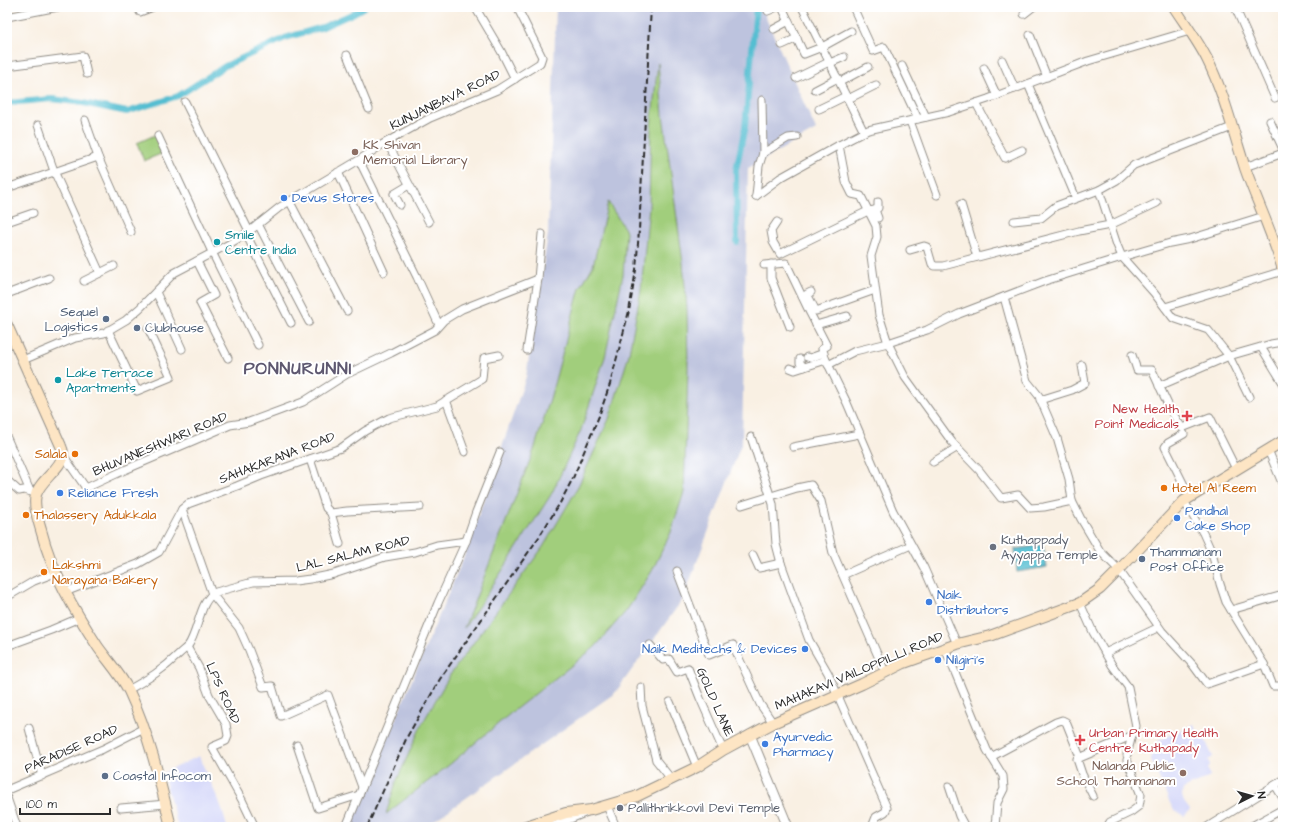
<svg xmlns="http://www.w3.org/2000/svg" width="1290" height="834" font-family="'Architects Daughter',sans-serif">
<style>
.built{fill:#d5d8f9}
.industrial{fill:#bdc3de}
.green{fill:#a1ce7b;stroke:#667c53}
.water{fill:#55bed1;stroke:#40747e}
.lines{fill:none;stroke-linecap:round;stroke-linejoin:round}
.canal{stroke:#55bed1;stroke-width:6}
.minor-casing{stroke:#928e87;stroke-width:9}
.tertiary-casing{stroke:#928e87;stroke-width:11}
.secondary-casing{stroke:#928e87;stroke-width:12}
.minor{stroke:#fff;stroke-width:7}
.tertiary{stroke:#fff;stroke-width:9}
.secondary{stroke:#fde5c4;stroke-width:10}
.rail{stroke:#2b2b2b;stroke-width:2;stroke-dasharray:6 3;stroke-linecap:butt}
.education-dot{fill:#8d6e63;stroke:#fff;stroke-width:1.5}
.shop-dot{fill:#3f7fe0;stroke:#fff;stroke-width:1.5}
.culture-dot{fill:#0f9aa8;stroke:#fff;stroke-width:1.5}
.service-dot{fill:#5c6f8a;stroke:#fff;stroke-width:1.5}
.health-dot{fill:#e0444e;stroke:#fff;stroke-width:1.5}
.food-dot{fill:#e8710a;stroke:#fff;stroke-width:1.5}
.worship-dot{fill:#6b7280;stroke:#fff;stroke-width:1.5}
.labels{text-anchor:middle;dominant-baseline:central;stroke-width:4;stroke-linejoin:round;paint-order:stroke}
.street-label{font-size:13px;fill:#2b2b2b;stroke:#fff}
.education-label{font-size:13px;fill:#785e54;stroke:#fff;text-anchor:start}
.shop-label{font-size:13px;fill:#366cbe;stroke:#fff;text-anchor:start}
.culture-label{font-size:13px;fill:#0d838f;stroke:#fff;text-anchor:start}
.service-label{font-size:13px;fill:#4e5e75;stroke:#fff;text-anchor:start}
.health-label{font-size:13px;fill:#be3a42;stroke:#fff;text-anchor:end}
.food-label{font-size:13px;fill:#c56008;stroke:#fff;text-anchor:start}
.worship-label{font-size:13px;fill:#5b616d;stroke:#fff;text-anchor:start}
.district-label{font-size:17px;font-weight:bold;letter-spacing:1px;fill:#5e5870;stroke:#fff}
</style>
<rect width="100%" height="100%" fill="#fff"/>
<filter id="ink" filterUnits="userSpaceOnUse"><feTurbulence type="fractalNoise" baseFrequency=".025" numOctaves="2"/><feDisplacementMap in="SourceGraphic" scale="8" xChannelSelector="R" yChannelSelector="G"/><feConvolveMatrix kernelMatrix="1 2 1 2 8 2 1 2 1" color-interpolation-filters="sRGB"/></filter>
<filter id="wash" filterUnits="userSpaceOnUse"><feTurbulence type="fractalNoise" baseFrequency=".012" numOctaves="4" result="noise"/><feDisplacementMap in="SourceGraphic" scale="16" xChannelSelector="R" yChannelSelector="G"/><feGaussianBlur stdDeviation="0.9" result="paint"/><feColorMatrix in="noise" values="0 0 0 0 0 0 0 0 0 0 0 0 0 0 0 0 0 1.4 0 .05"/><feComposite in="paint" operator="in"/></filter>
<g filter="url(#wash)">
<rect width="100%" height="100%" fill="#f9f0e3"/>
<!-- built -->
<g class="built">
<polygon points="1194,724 1199,734 1202,733 1213,757 1208,760 1210,765 1208,769 1210,777 1183,789 1182,796 1184,802 1190,810 1184,816 1174,810 1170,803 1151,759 1153,749 1158,741"/>
<polygon points="199,756 221,806 227,827 178,827 163,773"/>
</g>
<!-- industrial -->
<polygon class="industrial" points="556,7 765,7 765,16 816,130 748,168 742,442 683,599 615,693 425,827 350,827 465,554 526,377 548,234"/>
<!-- green -->
<g class="green">
<polygon points="658,63 663,115 683,263 687,309 688,369 684,492 671,532 652,571 627,610 595,647 512,712 449,765 386,814 396,782 422,724 450,675 543,547 576,491 609,419 628,358 641,290 649,207 651,127"/>
<polygon points="155,135 163,153 144,161 137,143"/>
<polygon points="608,202 626,231 623,275 605,357 581,430 552,493 504,568 464,628 534,450 550,399 580,288 593,266"/>
</g>
<!-- water -->
<polygon class="water" points="1043,545 1047,567 1017,572 1015,549"/>
<g class="lines">
<!-- canal -->
<g class="canal">
<polyline points="7,103 52,99 83,103 127,112 178,96 225,66 285,38 323,27 354,13 364,7"/>
<polyline points="737,242 736,170 745,127 756,7"/>
</g>
</g>
</g>
<g filter="url(#ink)">
<g class="lines">
<!-- minor casing -->
<g class="minor-casing">
<g id="minor">
<polyline points="138,7 140,12 153,7"/>
<polyline points="475,7 501,51 515,79"/>
<polyline points="782,7 804,54 822,47 851,31"/>
<polyline points="802,7 864,132"/>
<polyline points="853,7 873,51 884,47 918,119"/>
<polyline points="1235,7 1275,98"/>
<polyline points="768,11 777,7"/>
<polyline points="1024,14 1033,7"/>
<polyline points="7,17 58,7"/>
<polyline points="774,29 789,21"/>
<polyline points="1030,35 1047,77"/>
<polyline points="782,45 797,38"/>
<polyline points="347,55 369,109"/>
<polyline points="1002,60 1015,89"/>
<polyline points="830,63 844,57"/>
<polyline points="7,66 83,56 87,74"/>
<polyline points="902,66 926,117"/>
<polyline points="984,68 997,96"/>
<polyline points="796,78 829,62"/>
<polyline points="840,82 868,67"/>
<polyline points="1028,84 1076,198"/>
<polyline points="815,90 838,78"/>
<polyline points="848,99 876,85"/>
<polyline points="185,102 249,231"/>
<polyline points="976,103 1005,158 1022,150"/>
<polyline points="819,109 846,96"/>
<polyline points="85,120 98,157 131,232"/>
<polyline points="910,121 937,195"/>
<polyline points="1270,121 1283,149"/>
<polyline points="38,125 54,171 100,273"/>
<polyline points="158,136 212,252 258,345"/>
<polyline points="387,142 429,222"/>
<polyline points="839,145 846,182 852,194 861,196 876,226 877,237 871,256 879,315 888,343 905,377 952,442 979,470 1001,498 1018,495 1030,508 1044,507 1072,501 1081,519 1100,551 1119,570 1162,631 1193,665 1207,684 1264,664"/>
<polyline points="763,153 788,138 797,137"/>
<polyline points="359,160 417,277 439,325"/>
<polyline points="1245,167 1283,153"/>
<polyline points="338,172 384,272"/>
<polyline points="7,188 98,157"/>
<polyline points="756,196 780,178 839,145 868,130 949,112 988,99 1088,61 1190,31"/>
<polyline points="756,196 759,166 763,153 762,100"/>
<polyline points="290,202 347,311"/>
<polyline points="961,204 977,257"/>
<polyline points="400,205 394,194 409,185"/>
<polyline points="875,210 878,208 878,202"/>
<polyline points="1014,221 1041,218 1056,206 1099,190"/>
<polyline points="7,222 33,213"/>
<polyline points="777,222 771,231 773,242 780,254 868,211 875,210 878,218"/>
<polyline points="258,224 309,322"/>
<polyline points="246,234 291,323"/>
<polyline points="1277,247 1283,245"/>
<polyline points="910,250 924,246 927,247 932,264 935,266 943,266 1079,231 1110,225 1157,203"/>
<polyline points="197,261 214,295 200,303 228,358"/>
<polyline points="771,264 771,278 790,327"/>
<polyline points="764,265 786,263 810,313 827,346 822,349 826,360"/>
<polyline points="84,281 114,266"/>
<polyline points="156,292 182,349"/>
<polyline points="811,292 807,294 816,311 875,290"/>
<polyline points="7,294 49,278"/>
<polyline points="1004,297 1027,381 1039,396 1057,438 1069,479 1072,501"/>
<polyline points="1165,307 1283,271"/>
<polyline points="816,325 847,316"/>
<polyline points="108,330 137,391 171,377 148,328"/>
<polyline points="1261,347 1283,383"/>
<polyline points="527,350 538,279 542,234"/>
<polyline points="1132,355 1137,370 1152,370 1171,411 1182,428 1210,417 1236,469"/>
<polyline points="807,357 810,358 824,353"/>
<polyline points="800,359 800,363 804,367"/>
<polyline points="23,360 75,338 104,333 126,320 140,308 174,273 229,244 246,234 280,207 359,160 383,144 430,118 497,90 540,63 542,57 517,7"/>
<polyline points="828,365 855,351 888,343 927,330 959,314 1045,281 1122,257 1170,243 1190,239 1264,216"/>
<polyline points="790,368 795,370 826,360 847,403 893,511 924,568 957,644"/>
<polyline points="1159,386 1229,356 1208,330 1173,318 1154,293 1122,257 1117,245 1099,190 1117,180 1134,165 1232,127"/>
<polyline points="1249,397 1229,356 1271,344 1283,342"/>
<polyline points="446,400 465,452"/>
<polyline points="1040,400 1072,390 1085,383 1082,365"/>
<polyline points="1184,434 1168,443 1165,447 1190,497"/>
<polyline points="751,437 773,504 776,544 781,563"/>
<polyline points="7,438 30,491"/>
<polyline points="793,447 859,434"/>
<polyline points="1268,450 1283,485"/>
<polyline points="63,455 86,488 127,469 230,425 249,422 303,402 347,374 391,353 435,330 444,320 462,309 538,279"/>
<polyline points="310,459 326,508 331,513 340,544"/>
<polyline points="933,462 958,447"/>
<polyline points="7,481 8,481 19,491 24,490 32,492"/>
<polyline points="1184,501 1203,533 1212,553 1220,584 1226,602 1264,664 1273,686 1283,686"/>
<polyline points="742,505 797,488 811,485 821,501 833,553 885,672"/>
<polyline points="182,509 212,594 239,628 249,650 263,687 272,686 281,716 328,695 362,787"/>
<polyline points="331,513 347,511 420,507"/>
<polyline points="753,555 759,568 781,563 809,640 828,673 887,808 885,812 876,817 872,827"/>
<polyline points="677,571 709,655 733,645 760,704 773,723"/>
<polyline points="843,575 911,545"/>
<polyline points="65,592 138,564 159,552 182,509 188,504 237,486 261,476 341,448 365,431 389,418 437,406 482,379 484,358 499,355"/>
<polyline points="7,597 34,581 55,573"/>
<polyline points="1080,603 1093,632 1112,665 1128,687 1136,726 1134,733 1131,736 1077,759 1082,774 1093,796"/>
<polyline points="1231,610 1283,595"/>
<polyline points="650,645 663,660 669,659 677,672 688,668 700,698 723,750"/>
<polyline points="7,646 51,630 79,618"/>
<polyline points="187,647 199,668 209,695 226,724 228,736 226,741 212,747 242,800 255,827"/>
<polyline points="945,648 987,750 1003,776 1004,789 997,803 995,827"/>
<polyline points="1105,653 1155,629"/>
<polyline points="641,687 642,706 656,760 672,780"/>
<path d="M128,690C148,679 163,670 179,654C182,651 185,649 188,646C199,631 199,600 216,592L253,582L295,581L310,579L334,574L385,557L415,552L437,545L466,541"/>
<polyline points="670,702 697,767"/>
<polyline points="29,728 42,776"/>
<polyline points="297,745 318,808 359,795"/>
<polyline points="1127,755 1132,735"/>
<polyline points="991,757 1056,722 1062,720 1066,722 1080,757"/>
<polyline points="1275,785 1283,780"/>
<polyline points="949,786 959,816 965,827"/>
<polyline points="7,790 103,749 144,728"/>
<polyline points="7,798 17,827"/>
<polyline points="607,806 616,827"/>
<polyline points="121,808 166,804"/>
<polyline points="346,827 438,603 466,541 476,512 500,452"/>
<polyline points="551,827 587,812"/>
<polyline points="1107,827 1110,822 1131,812 1139,806 1141,795 1127,760"/>
<polyline points="1207,827 1275,785 1283,798"/>
<polyline points="1250,827 1283,809"/>
</g>
</g>
<!-- tertiary casing -->
<g class="tertiary-casing">
<polyline id="tertiary" points="750,735 788,827"/>
</g>
<!-- secondary casing -->
<g class="secondary-casing">
<g id="secondary">
<path d="M1174,7C1185,24 1198,41 1207,59C1224,93 1233,131 1245,168C1257,202 1273,234 1283,270"/>
<path d="M7,325L61,446C62,448 63,452 63,455C61,469 39,481 36,495C33,505 38,520 41,530C52,573 74,610 98,647C108,661 121,675 129,691C149,734 160,781 171,827"/>
<polyline points="523,827 566,813 591,810 635,797 697,767 723,750 773,723 862,684 904,663 957,644 990,636 1080,603 1100,589 1119,570 1184,501 1283,441"/>
</g>
</g>
<!-- minor -->
<use href="#minor" class="minor"/>
<!-- tertiary -->
<use href="#tertiary" class="tertiary"/>
<!-- secondary -->
<use href="#secondary" class="secondary"/>
<!-- rail -->
<polyline class="rail" points="367,827 407,737 440,679 539,537 560,503 573,478 599,416 610,384 629,311 636,270 639,230 651,7"/>
</g>
</g>
<!-- markers -->
<g class="education-dot">
<circle cx="355" cy="152" r="4"/>
<circle cx="1183" cy="773" r="4"/>
</g>
<g class="shop-dot">
<circle cx="284" cy="198" r="4"/>
<circle cx="60" cy="493" r="4"/>
<circle cx="1177" cy="518" r="4"/>
<circle cx="929" cy="602" r="4"/>
<circle cx="805" cy="649" r="4"/>
<circle cx="938" cy="660" r="4"/>
<circle cx="765" cy="744" r="4"/>
</g>
<g class="culture-dot">
<circle cx="217" cy="242" r="4"/>
<circle cx="58" cy="380" r="4"/>
</g>
<g class="service-dot">
<circle cx="106" cy="319" r="4"/>
<circle cx="137" cy="328" r="4"/>
<circle cx="1142" cy="559" r="4"/>
<circle cx="105" cy="776" r="4"/>
</g>
<g class="health-dot">
<path d="M1185 410h4v4h4v4h-4v4h-4v-4h-4v-4h4z"/>
<path d="M1078 734h4v4h4v4h-4v4h-4v-4h-4v-4h4z"/>
</g>
<g class="food-dot">
<circle cx="75" cy="454" r="4"/>
<circle cx="1164" cy="488" r="4"/>
<circle cx="26" cy="515" r="4"/>
<circle cx="44" cy="572" r="4"/>
</g>
<g class="worship-dot">
<circle cx="993" cy="547" r="4"/>
<circle cx="620" cy="808" r="4"/>
</g>
<g class="labels">
<!-- street labels -->
<g class="street-label">
<text transform="translate(445 100) rotate(-26)">KUNJANBAVA ROAD</text>
<text transform="translate(160 444) rotate(-23)">BHUVANESHWARI ROAD</text>
<text transform="translate(277 458) rotate(-21)">SAHAKARANA ROAD</text>
<text transform="translate(353 554) rotate(-14)">LAL SALAM ROAD</text>
<text transform="translate(859 671) rotate(-23)">MAHAKAVI VAILOPPILLI ROAD</text>
<text transform="translate(223 693) rotate(66)">LPS ROAD</text>
<text transform="translate(715 702) rotate(66)">GOLD LANE</text>
<text transform="translate(71 749) rotate(-24)">PARADISE ROAD</text>
</g>
<!-- education labels -->
<g class="education-label">
<text x="363" y="145">KK Shivan<tspan x="363" dy="15">Memorial Library</tspan></text>
<text x="1175" y="766" text-anchor="end">Nalanda Public<tspan x="1175" dy="15">School, Thammanam</tspan></text>
</g>
<!-- shop labels -->
<g class="shop-label">
<text x="292" y="198">Devus Stores</text>
<text x="68" y="493">Reliance Fresh</text>
<text x="1185" y="511">Pandhal<tspan x="1185" dy="15">Cake Shop</tspan></text>
<text x="937" y="595">Naik<tspan x="937" dy="15">Distributors</tspan></text>
<text x="797" y="649" text-anchor="end">Naik Meditechs &amp; Devices</text>
<text x="946" y="660">Nilgiri's</text>
<text x="773" y="737">Ayurvedic<tspan x="773" dy="15">Pharmacy</tspan></text>
</g>
<!-- culture labels -->
<g class="culture-label">
<text x="225" y="235">Smile<tspan x="225" dy="15">Centre India</tspan></text>
<text x="66" y="373">Lake Terrace<tspan x="66" dy="15">Apartments</tspan></text>
</g>
<!-- service labels -->
<g class="service-label">
<text x="98" y="312" text-anchor="end">Sequel<tspan x="98" dy="15">Logistics</tspan></text>
<text x="145" y="328">Clubhouse</text>
<text x="1150" y="552">Thammanam<tspan x="1150" dy="15">Post Office</tspan></text>
<text x="113" y="776">Coastal Infocom</text>
</g>
<!-- health labels -->
<g class="health-label">
<text x="1179" y="409">New Health<tspan x="1179" dy="15">Point Medicals</tspan></text>
<text x="1089" y="733" text-anchor="start">Urban Primary Health<tspan x="1089" dy="15">Centre, Kuthapady</tspan></text>
</g>
<!-- food labels -->
<g class="food-label">
<text x="67" y="454" text-anchor="end">Salala</text>
<text x="1172" y="488">Hotel Al Reem</text>
<text x="34" y="515">Thalassery Adukkala</text>
<text x="52" y="565">Lakshmi<tspan x="52" dy="15">Narayana Bakery</tspan></text>
</g>
<!-- worship labels -->
<g class="worship-label">
<text x="1001" y="540">Kuthappady<tspan x="1001" dy="15">Ayyappa Temple</tspan></text>
<text x="628" y="808">Pallithrikkovil Devi Temple</text>
</g>
<!-- district labels -->
<g class="district-label">
<text x="298" y="369">PONNURUNNI</text>
</g>
</g>
<!-- margin -->
<rect width="1290" height="834" fill="none" stroke="#fff" stroke-width="24"/>
<!-- north arrow -->
<g transform="translate(1252 796) rotate(84)" stroke="#ffffff" stroke-width="3" paint-order="stroke">
<path d="M0-3L7 15L0 10L-7 15Z" fill="#2b2b2b"/>
<text y="-6" font-size="11" font-weight="bold" text-anchor="middle" fill="#2b2b2b">N</text>
</g>
<!-- scale -->
<path d="M20 808v6h90v-6" fill="none" stroke="#2b2b2b" stroke-width="2"/>
<text x="26" y="808" font-size="12" fill="#2b2b2b" stroke="#ffffff" stroke-width="3" paint-order="stroke">100 m</text>
</svg>
